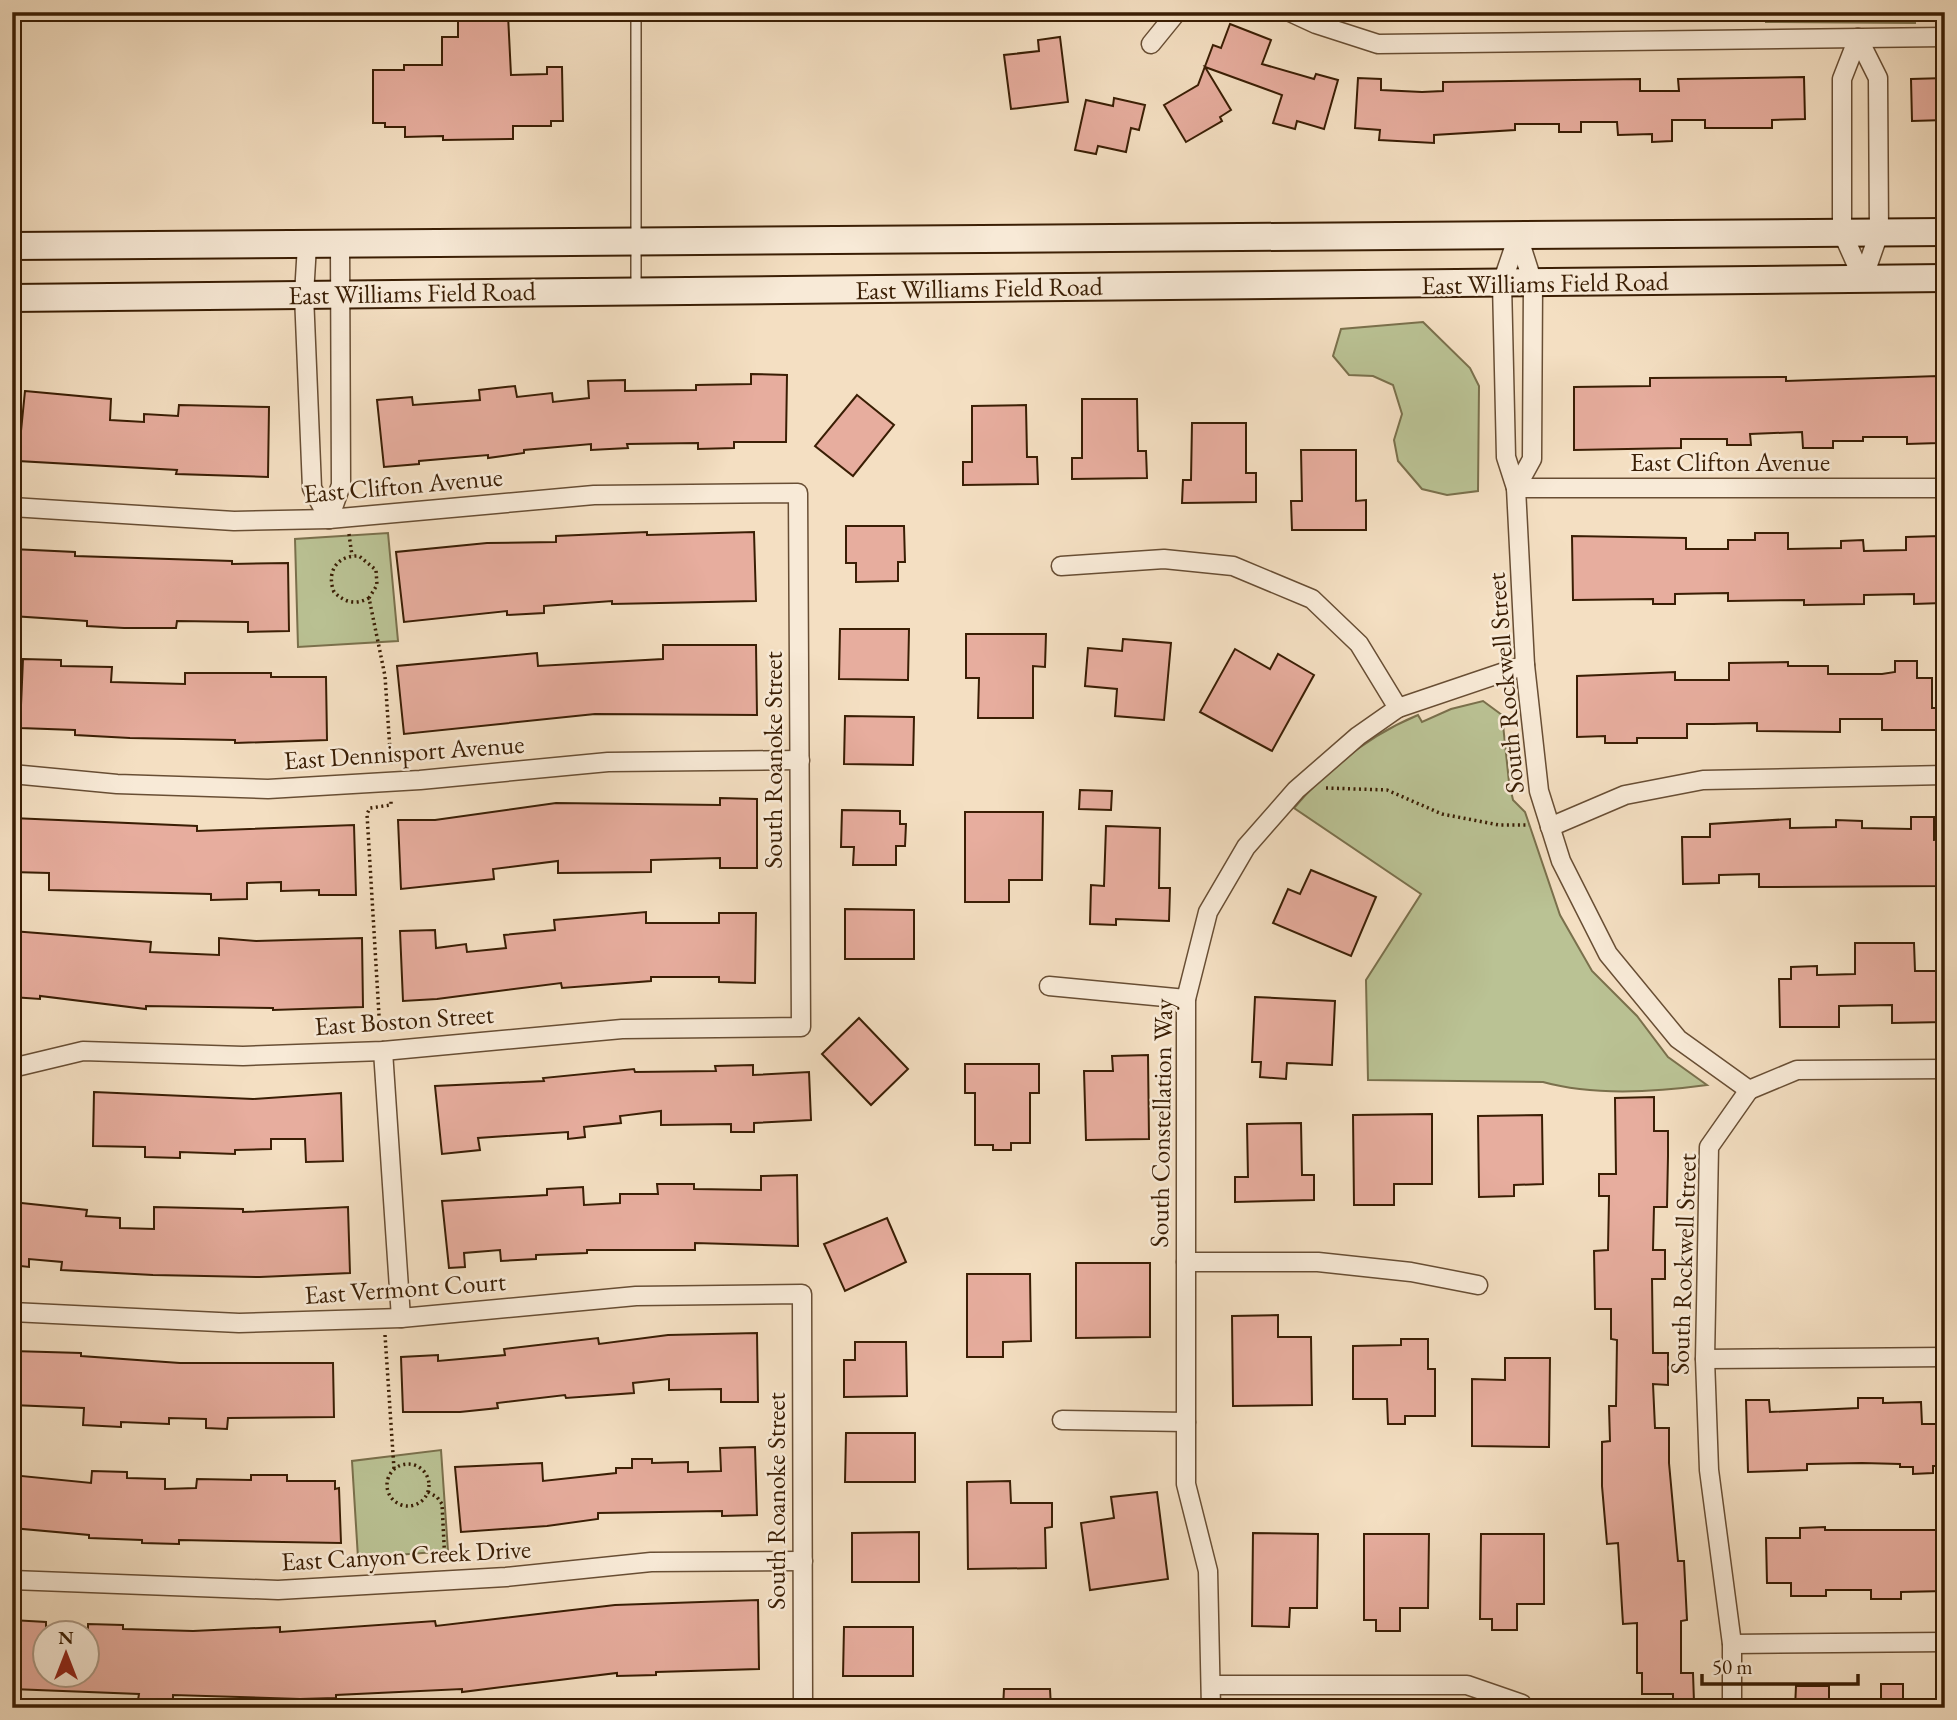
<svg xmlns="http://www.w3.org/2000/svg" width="1957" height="1720" font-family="'EB Garamond',serif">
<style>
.green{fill:#bac294;stroke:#7a704c;stroke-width:2}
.building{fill:#e7ad9e;stroke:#3a1e04;stroke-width:2}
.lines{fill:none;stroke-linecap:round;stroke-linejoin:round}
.service-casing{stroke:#684e34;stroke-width:12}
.minor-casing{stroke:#684e34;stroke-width:21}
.secondary-casing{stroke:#3a1e04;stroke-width:30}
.path{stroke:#3a1e04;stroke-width:3.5;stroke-dasharray:2 3.5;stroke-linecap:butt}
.service{stroke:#f8ead7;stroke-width:9}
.minor{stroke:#f8ead7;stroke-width:18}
.secondary{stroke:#f8ead7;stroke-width:26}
.labels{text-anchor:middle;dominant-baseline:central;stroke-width:5;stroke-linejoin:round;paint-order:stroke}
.street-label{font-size:26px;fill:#3a1e04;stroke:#f8ead7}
</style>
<rect width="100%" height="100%" fill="#f4dfc2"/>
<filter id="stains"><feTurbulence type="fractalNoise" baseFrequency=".00286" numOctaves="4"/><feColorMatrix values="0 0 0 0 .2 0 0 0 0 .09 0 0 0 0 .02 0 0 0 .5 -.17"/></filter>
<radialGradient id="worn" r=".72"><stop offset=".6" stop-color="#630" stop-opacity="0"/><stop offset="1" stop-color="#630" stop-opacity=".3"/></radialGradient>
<!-- green -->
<g class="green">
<polygon points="1766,12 1915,12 1915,23 1766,22"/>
<polygon points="1423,322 1470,368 1479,386 1478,491 1447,495 1422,489 1398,461 1394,440 1402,414 1393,385 1373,376 1349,375 1333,356 1341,329"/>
<polygon points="388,533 398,641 298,647 295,539"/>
<path d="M1483,701L1502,715L1509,782L1513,800L1525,812L1560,915L1592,971L1637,1016L1668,1057L1707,1085C1656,1092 1593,1096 1543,1082L1368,1080L1366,980L1421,894L1294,808C1328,768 1370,735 1418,715L1422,722L1451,709Z"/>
<polygon points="441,1450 448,1551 358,1558 352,1461"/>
</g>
<!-- building -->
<g class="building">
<polygon points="458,12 508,15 511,75 547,74 547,67 562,67 563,121 551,121 551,126 513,126 513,139 443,140 443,136 405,137 405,127 385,127 385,123 373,123 373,70 404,70 404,65 442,65 442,37 458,37"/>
<polygon points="1230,24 1271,40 1262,64 1314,79 1316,74 1338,80 1324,129 1297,121 1295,129 1273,123 1282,95 1205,67 1231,110 1220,117 1222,121 1186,142 1164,105 1198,85 1213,45 1221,48"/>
<polygon points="1060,37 1068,102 1011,109 1004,55 1039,51 1038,40"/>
<polygon points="1804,77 1805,119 1772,120 1772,128 1705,128 1705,120 1672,120 1672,141 1652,142 1652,134 1618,135 1617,122 1581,122 1581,132 1559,132 1559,124 1515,124 1515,130 1434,135 1434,143 1379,140 1380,130 1355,128 1358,78 1381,79 1381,90 1422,92 1443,91 1443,82 1640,79 1640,91 1679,91 1678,79"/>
<polygon points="1945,78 1945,120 1912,121 1911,79"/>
<polygon points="1114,98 1145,105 1139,130 1131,128 1126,152 1098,146 1096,154 1075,150 1086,100 1113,106"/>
<polygon points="751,374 787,375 786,442 734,442 734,448 698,449 698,443 627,444 628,448 591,450 591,444 524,450 524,453 488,458 488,455 419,461 419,464 384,467 377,400 412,397 413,405 480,400 479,390 515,386 517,397 552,393 553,402 589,398 588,381 625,380 625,391 696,390 696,385 751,384"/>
<polygon points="1938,376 1939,443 1907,444 1907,437 1863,437 1863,441 1833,441 1833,448 1803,448 1802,432 1750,434 1751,445 1727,445 1727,439 1681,439 1681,448 1574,450 1574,387 1650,386 1650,378 1786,377 1786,381"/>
<polygon points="25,391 111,399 110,420 144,422 144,414 178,416 179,405 269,407 268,477 176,474 177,470 18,461"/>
<polygon points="857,395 894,425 853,476 815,446"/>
<polygon points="1082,399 1137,399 1138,451 1146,451 1147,478 1072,479 1072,458 1082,458"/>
<polygon points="1026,405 1027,457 1037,457 1038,484 963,485 963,462 972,462 972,406"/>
<polygon points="1192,423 1246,423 1246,473 1256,473 1256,502 1182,503 1183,480 1191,480"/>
<polygon points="1301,450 1356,450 1356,501 1366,500 1366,530 1292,530 1291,501 1302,501"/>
<polygon points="846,526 904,526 905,562 898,562 898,581 856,582 856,563 846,563"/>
<polygon points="647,532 647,535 754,532 756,601 612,604 612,601 544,606 544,613 507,615 507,611 404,622 396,552 487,543 556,542 556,536"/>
<polygon points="1755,533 1788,533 1788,549 1841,548 1841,541 1863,540 1864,551 1906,550 1906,537 1940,536 1942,603 1914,604 1914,594 1864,595 1864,604 1804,605 1804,600 1728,601 1728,593 1675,594 1675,604 1653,604 1653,599 1573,600 1572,536 1686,538 1686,549 1728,549 1728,540 1755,540"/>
<polygon points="12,549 75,552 75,556 232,561 232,564 288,563 289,631 248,632 248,622 177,621 176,628 124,628 87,626 87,621 12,616"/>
<polygon points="840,629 909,629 908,680 839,679"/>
<polygon points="966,634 1046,634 1045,667 1033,666 1033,718 978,718 979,678 966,678"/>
<polygon points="1123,639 1171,643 1164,720 1115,716 1117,689 1085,686 1088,648 1122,651"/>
<polygon points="663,645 756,645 757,715 595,714 404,734 397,666 537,653 538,666 663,659"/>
<polygon points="1235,649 1270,669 1278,654 1314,675 1272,751 1200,712"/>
<polygon points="23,659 61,660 61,666 112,667 111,682 185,684 185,673 271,673 271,677 326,677 327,740 235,743 235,740 130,738 75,735 75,730 20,728"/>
<polygon points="1895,661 1917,661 1917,678 1932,678 1932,708 1941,708 1941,730 1882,730 1882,719 1840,719 1840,732 1757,731 1757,723 1713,724 1687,724 1687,738 1637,738 1637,743 1605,743 1605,736 1577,737 1577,676 1675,672 1675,680 1729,680 1729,663 1788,662 1788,666 1828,666 1828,674 1882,674 1895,672"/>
<polygon points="845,716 914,717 913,765 844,764"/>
<polygon points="1080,790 1112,791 1111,810 1079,809"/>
<polygon points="720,798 757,799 757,868 720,868 720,858 651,860 651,872 558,873 558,861 493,869 494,879 401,889 398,820 435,820 556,803 720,805"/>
<polygon points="842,810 900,811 900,824 906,824 905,846 896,846 896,865 853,865 854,847 841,847"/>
<polygon points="965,812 1043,812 1042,880 1009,880 1009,902 965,902"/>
<polygon points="1911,817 1934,817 1934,840 1945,839 1945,886 1759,887 1759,874 1719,875 1719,883 1683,884 1682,837 1710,837 1710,824 1790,819 1790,828 1836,827 1836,820 1862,821 1862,828 1911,829"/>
<polygon points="12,818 197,826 197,831 354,825 356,895 319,895 319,890 281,891 281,882 247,883 247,899 211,900 211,894 49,890 49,873 12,872"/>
<polygon points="1106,826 1160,828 1159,888 1170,888 1169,921 1116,919 1116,925 1090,924 1091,885 1104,886"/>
<polygon points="1311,870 1376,897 1351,956 1273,923 1288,889 1300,894"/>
<polygon points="845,909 914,910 914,959 845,959"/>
<polygon points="646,912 646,923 719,923 719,913 756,913 755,983 719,982 719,977 651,977 651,981 562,988 561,983 437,999 403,1001 400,931 435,930 436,948 466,944 467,952 506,948 504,935 555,930 554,920"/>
<polygon points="12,931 151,942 150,952 219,955 219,938 256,941 362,938 363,1007 273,1010 273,1008 146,1006 146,1009 40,996 40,999 12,997"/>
<polygon points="1855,943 1914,943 1915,971 1945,971 1945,1022 1892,1023 1892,1005 1839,1006 1839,1027 1780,1027 1779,979 1791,979 1791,967 1817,966 1817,975 1855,974"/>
<polygon points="1255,997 1335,1001 1332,1065 1287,1063 1286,1079 1260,1077 1261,1062 1252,1062"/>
<polygon points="859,1018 908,1069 871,1105 822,1054"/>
<polygon points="1148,1055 1149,1139 1086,1140 1084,1071 1113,1071 1112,1056"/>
<polygon points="965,1064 1039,1064 1039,1093 1030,1093 1030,1143 1011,1143 1011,1150 993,1150 993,1145 975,1145 975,1093 965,1093"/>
<polygon points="753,1065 753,1075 809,1072 811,1120 754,1123 754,1132 731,1132 731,1124 661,1125 661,1111 620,1116 621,1123 584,1127 585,1137 568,1139 568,1132 478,1138 480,1150 442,1154 435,1086 544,1081 543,1078 634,1069 635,1072 716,1071 715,1066"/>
<polygon points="94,1092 253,1099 341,1093 343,1161 306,1162 305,1139 271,1139 271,1149 235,1150 235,1154 180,1152 180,1158 145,1157 145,1147 93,1146"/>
<polygon points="1654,1097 1654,1131 1668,1131 1668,1156 1667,1207 1654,1207 1653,1250 1665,1250 1665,1279 1652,1279 1653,1353 1668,1353 1668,1385 1653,1384 1655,1428 1669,1428 1669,1463 1678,1561 1684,1561 1687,1620 1681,1621 1681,1673 1693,1673 1694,1702 1673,1702 1673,1694 1642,1694 1642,1673 1637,1673 1637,1623 1623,1624 1618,1543 1607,1544 1602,1486 1602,1442 1610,1441 1609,1406 1616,1406 1617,1340 1611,1339 1611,1309 1595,1309 1594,1251 1608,1250 1609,1196 1599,1196 1599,1174 1616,1174 1615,1098"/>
<polygon points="1432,1114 1432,1184 1394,1184 1394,1205 1354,1205 1353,1115"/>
<polygon points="1542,1115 1543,1184 1514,1185 1514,1196 1479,1197 1478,1116"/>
<polygon points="1301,1123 1302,1175 1314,1175 1314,1200 1235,1202 1235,1177 1248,1177 1247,1124"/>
<polygon points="797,1175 798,1246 695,1243 695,1250 587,1250 587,1253 536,1255 536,1259 501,1261 500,1250 464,1253 465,1267 449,1268 442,1201 547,1195 547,1189 583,1187 584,1205 620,1203 620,1194 658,1194 657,1184 694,1184 694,1189 761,1190 761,1176"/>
<polygon points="12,1202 87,1210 86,1216 120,1218 120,1228 154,1229 154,1207 243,1209 243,1212 348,1207 350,1273 260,1277 153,1275 61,1270 62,1262 29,1259 29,1267 12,1265"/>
<polygon points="887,1218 906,1262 845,1291 824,1244"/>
<polygon points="1076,1263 1150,1263 1150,1337 1076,1338"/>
<polygon points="967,1274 1030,1274 1031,1341 1003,1342 1003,1357 967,1357"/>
<polygon points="1278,1315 1278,1337 1311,1337 1312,1405 1233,1406 1232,1316"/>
<polygon points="757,1333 758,1402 721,1402 721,1389 669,1390 669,1379 633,1383 634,1393 566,1398 565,1395 497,1403 498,1408 460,1412 403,1412 401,1357 438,1355 438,1361 505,1355 504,1349 598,1338 599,1344 668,1335"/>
<polygon points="1401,1339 1428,1339 1428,1369 1435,1369 1435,1416 1405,1416 1405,1424 1388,1424 1387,1399 1353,1399 1353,1346 1401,1345"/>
<polygon points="855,1342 906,1342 907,1396 844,1397 844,1360 855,1360"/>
<polygon points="12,1351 81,1353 81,1356 180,1363 333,1363 334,1417 228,1418 227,1429 206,1428 206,1419 169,1418 169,1424 121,1422 121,1427 83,1425 84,1408 12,1405"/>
<polygon points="1505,1358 1550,1358 1549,1447 1472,1446 1472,1379 1505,1380"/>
<polygon points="1858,1398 1883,1398 1883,1403 1921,1402 1922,1424 1945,1424 1945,1466 1933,1466 1933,1473 1913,1474 1913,1467 1900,1467 1900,1464 1862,1463 1807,1464 1807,1470 1748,1472 1746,1400 1769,1400 1770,1412 1858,1408"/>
<polygon points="846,1433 915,1433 915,1482 845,1482"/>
<polygon points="755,1447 757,1515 722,1516 722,1511 598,1513 598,1519 547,1526 461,1532 455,1467 542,1463 543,1481 616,1473 616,1468 632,1468 632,1459 652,1459 652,1463 688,1462 688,1472 721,1471 720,1448"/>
<polygon points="92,1471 127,1472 127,1478 165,1479 165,1489 196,1488 197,1479 251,1480 251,1475 287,1475 287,1481 335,1481 335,1489 339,1488 341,1543 179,1540 179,1544 142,1543 142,1540 89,1538 89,1535 12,1528 12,1475 91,1483"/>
<polygon points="1010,1481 1011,1503 1052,1503 1052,1527 1045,1528 1046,1568 968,1569 967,1482"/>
<polygon points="1157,1492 1168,1579 1090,1590 1081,1523 1114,1518 1111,1497"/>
<polygon points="1825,1527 1825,1530 1945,1530 1945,1591 1901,1592 1901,1599 1871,1599 1871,1590 1826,1590 1826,1596 1791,1596 1791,1583 1767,1583 1766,1538 1800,1538 1800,1528"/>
<polygon points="919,1532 919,1582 852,1582 852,1533"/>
<polygon points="1253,1533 1318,1534 1317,1608 1290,1608 1289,1627 1252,1626"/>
<polygon points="1364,1534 1429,1534 1428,1608 1400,1608 1400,1631 1376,1631 1376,1620 1364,1620"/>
<polygon points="1481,1534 1544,1534 1544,1604 1517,1604 1517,1630 1492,1630 1492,1619 1480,1619"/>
<polygon points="758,1600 759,1669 656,1672 656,1675 617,1676 617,1673 462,1692 462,1689 336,1695 336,1698 300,1699 173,1695 173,1701 138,1700 139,1694 12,1689 12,1620 46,1622 46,1675 88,1675 88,1624 123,1625 123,1629 193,1631 280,1627 280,1632 435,1621 436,1626 615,1605"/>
<polygon points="844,1627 913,1627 913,1676 843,1676"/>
<rect x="1881" y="1684" width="22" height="24"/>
<polygon points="1796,1686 1829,1686 1829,1708 1795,1708"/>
<polygon points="1004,1689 1050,1689 1051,1708 1003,1708"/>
</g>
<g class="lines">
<!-- service casing -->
<g class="service-casing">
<polyline id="service" points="636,289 636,12"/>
</g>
<!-- minor casing -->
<g class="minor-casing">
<g id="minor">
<polyline points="1290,12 1316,24 1378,44 1945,37"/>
<polyline points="1858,38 1878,78 1879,233 1863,279"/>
<polyline points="1858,38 1842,79 1842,232 1863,279"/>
<polyline points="1151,44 1177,12"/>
<polyline points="1518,236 1502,283 1506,457 1516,488 1525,665 1539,791 1561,861 1608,954 1678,1039 1749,1090"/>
<polyline points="307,245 304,295 312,488 329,519"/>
<polyline points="1516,488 1945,488"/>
<polyline points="1516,488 1532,459 1533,283 1518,236"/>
<polyline points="12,507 234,521 329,519 594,495 798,493 801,1027 622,1029 383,1051 243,1056 83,1051 12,1068"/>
<polyline points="329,519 341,485 340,244"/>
<polyline points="1061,566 1164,559 1233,566 1312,599 1359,644 1398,708"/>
<polyline points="12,774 117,784 268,789 420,780 608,762 800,760"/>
<polyline points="1550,827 1625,795 1703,780 1945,775"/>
<polyline points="1049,986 1186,999"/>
<polyline points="383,1051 401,1318"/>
<polyline points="1749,1090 1797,1070 1945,1069"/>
<polyline points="1186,1262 1318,1262 1411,1272 1478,1285"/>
<polyline points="12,1312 239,1323 401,1318 636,1296 802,1294 803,1708"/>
<polyline points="1705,1359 1945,1357"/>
<polyline points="1062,1420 1186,1422"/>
<polyline points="12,1580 278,1590 506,1577 651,1562 803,1561"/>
<polyline points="1732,1644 1945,1642"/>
<polyline points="1211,1685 1467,1685 1522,1704"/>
<polyline points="1211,1708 1208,1571 1186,1484 1186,999 1208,912 1246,847 1296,790 1358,736 1398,708 1525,665"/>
<polyline points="1732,1708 1732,1644 1709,1470 1705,1359 1709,1147 1749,1090"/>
</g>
</g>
<!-- secondary casing -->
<g class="secondary-casing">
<g id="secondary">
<polyline points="12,246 1945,232"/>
<polyline points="12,298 1945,278"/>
</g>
</g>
<!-- path -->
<g class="path">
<polyline points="349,534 352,556"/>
<path d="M369,598C356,605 345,603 334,592C326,572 337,555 359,556L376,570L377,585L369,598L385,676L391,765"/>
<polyline points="1326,788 1387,790 1442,814 1499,825 1529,825"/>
<polyline points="380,1032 367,814 370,808 391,805 391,800"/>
<polyline points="385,1335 394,1469"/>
<circle cx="408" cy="1485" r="21"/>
<polyline points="428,1492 437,1497 442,1504 445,1563"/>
</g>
<!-- service -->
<use href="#service" class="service"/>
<!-- minor -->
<use href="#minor" class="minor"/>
<!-- secondary -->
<use href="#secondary" class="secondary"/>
</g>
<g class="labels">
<!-- street labels -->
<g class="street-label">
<text transform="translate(1545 283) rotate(-1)">East Williams Field Road</text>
<text transform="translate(979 288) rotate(-1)">East Williams Field Road</text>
<text transform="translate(412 293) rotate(-1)">East Williams Field Road</text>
<text x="1730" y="462">East Clifton Avenue</text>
<text transform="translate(403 485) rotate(-5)">East Clifton Avenue</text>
<text transform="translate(1505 683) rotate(-95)">South Rockwell Street</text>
<text transform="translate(404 752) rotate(-4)">East Dennisport Avenue</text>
<text transform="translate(773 760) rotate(-90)">South Roanoke Street</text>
<text transform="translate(404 1020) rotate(-4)">East Boston Street</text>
<text transform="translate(1161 1123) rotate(-89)">South Constellation Way</text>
<text transform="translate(1683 1264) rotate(-88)">South Rockwell Street</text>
<text transform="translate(405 1288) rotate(-4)">East Vermont Court</text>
<text transform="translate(776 1501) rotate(-90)">South Roanoke Street</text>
<text transform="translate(406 1555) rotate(-3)">East Canyon Creek Drive</text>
</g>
</g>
<!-- margin -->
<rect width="1957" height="1720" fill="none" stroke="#f4dfc2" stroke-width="42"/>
<rect x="14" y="14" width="1929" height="1692" fill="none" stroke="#3a1e04" stroke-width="3.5"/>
<rect x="21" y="21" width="1915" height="1678" fill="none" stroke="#3a1e04" stroke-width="2"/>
<!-- north arrow -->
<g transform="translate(66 1654)"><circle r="33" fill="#f8ead7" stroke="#ac9883" stroke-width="2"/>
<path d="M0-5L12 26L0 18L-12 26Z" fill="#8f2418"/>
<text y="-10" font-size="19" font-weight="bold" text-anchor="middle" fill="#3a1e04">N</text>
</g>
<!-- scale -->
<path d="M1702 1674v10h156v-10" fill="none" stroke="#3a1e04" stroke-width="3.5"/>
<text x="1712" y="1674" font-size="21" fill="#3a1e04" stroke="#f8ead7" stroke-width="5" paint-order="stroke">50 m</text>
<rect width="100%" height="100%" filter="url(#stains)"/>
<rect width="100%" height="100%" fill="url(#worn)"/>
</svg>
